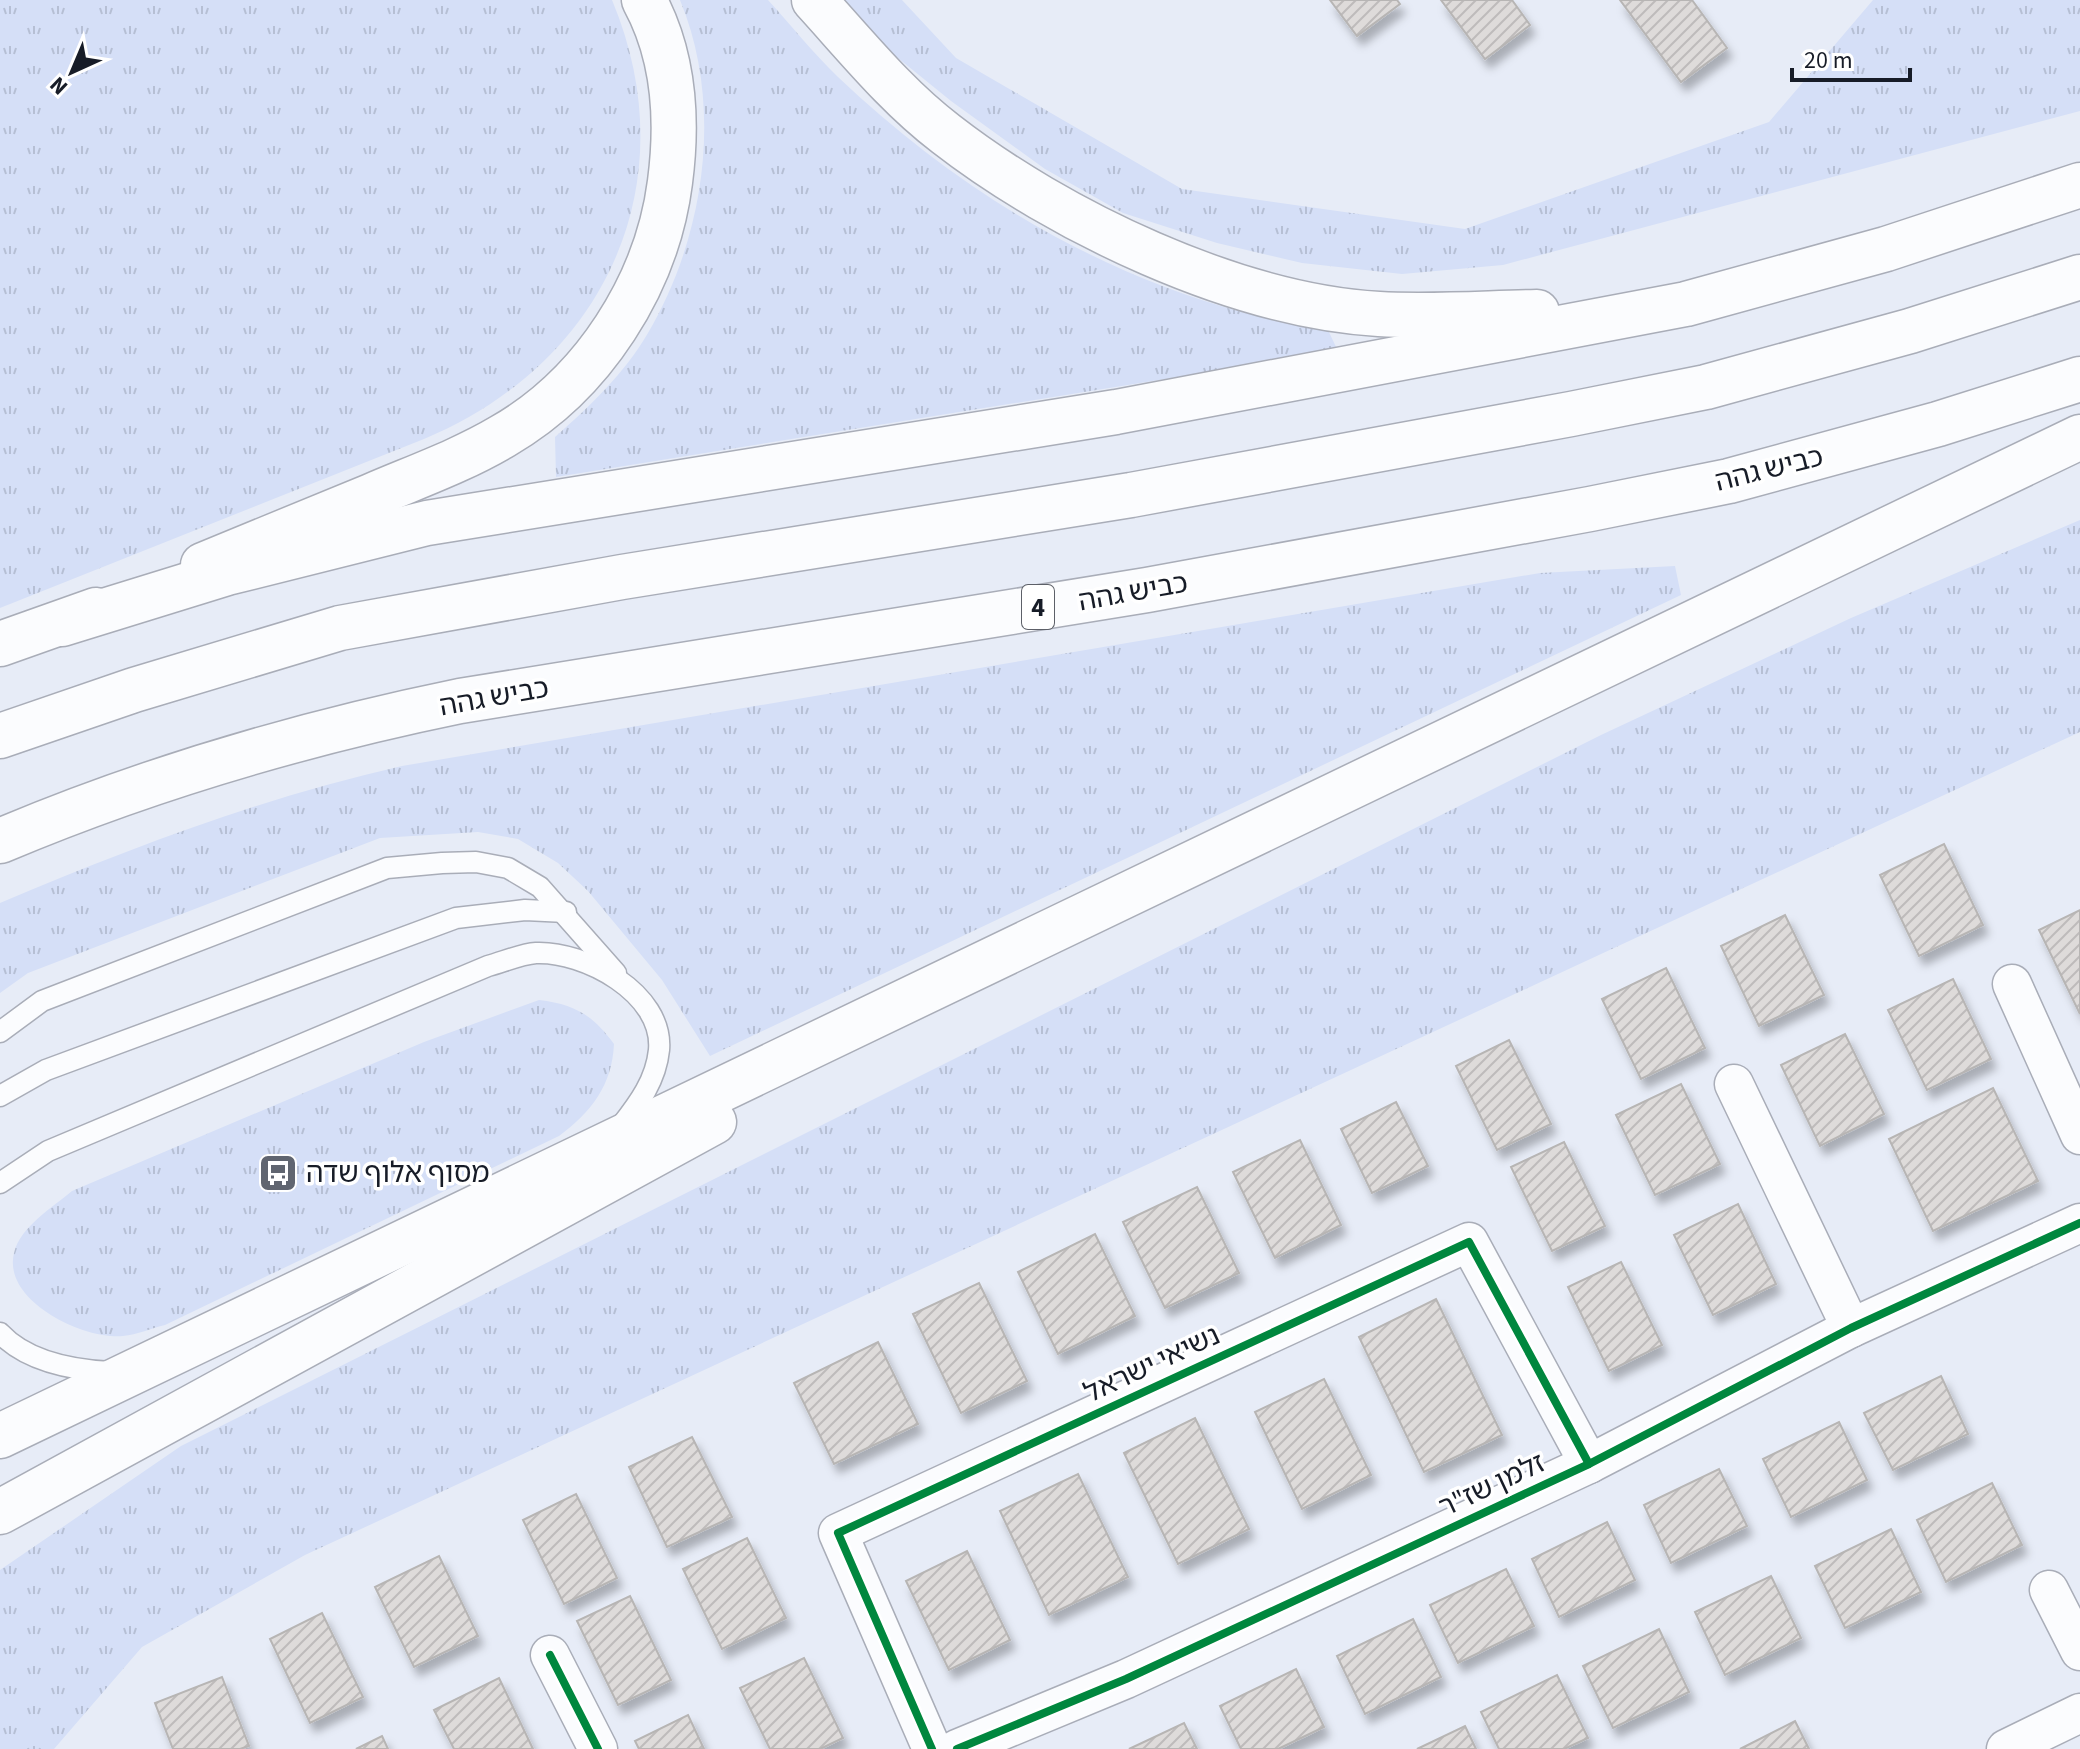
<svg xmlns="http://www.w3.org/2000/svg" width="2080" height="1749" font-family="'Source Sans 3','Noto Sans Hebrew',sans-serif">
<style>
.grass{fill:url(#grass-tufts)}
.building{fill:url(#building-hatch);stroke:#b7b5b4;stroke-width:2;filter:url(#shadow)}
.lines{fill:none;stroke-linecap:round;stroke-linejoin:round}
.lane-casing{stroke:#a9adb8;stroke-width:23}
.street-casing{stroke:#a9adb8;stroke-width:41}
.secondary-casing{stroke:#a9adb8;stroke-width:47}
.highway-casing{stroke:#a9adb8;stroke-width:47}
.lane{stroke:#fbfcfe;stroke-width:20}
.street{stroke:#fbfcfe;stroke-width:38}
.secondary{stroke:#fbfcfe;stroke-width:44}
.highway{stroke:#fbfcfe;stroke-width:44}
.cycleway-casing{stroke:#fff;stroke-width:13}
.cycleway{stroke:#00873e;stroke-width:8}
.labels{text-anchor:middle;dominant-baseline:central;stroke-width:7;stroke-linejoin:round;paint-order:stroke}
.shield{fill:#fff;stroke:#5d6068;stroke-width:2}
.shield-label{font-size:26px;font-weight:bold;fill:#171c27}
.street-label{font-size:28px;fill:#171c27;stroke:#fff}
.poi-label{font-size:28px;fill:#171c27;stroke:#fff;text-anchor:start}
</style>
<defs>
<pattern id="grass-tufts" width="24" height="20" patternUnits="userSpaceOnUse" patternTransform="scale(2)"><rect width="24" height="20" fill="#d5dff7"/><path d="M3 7l-1-3M5 7V3M7 7l1-3M15 17l-1-3M17 17v-4M19 17l1-3" fill="none" stroke="#b6bfd4"/></pattern>
<pattern id="building-hatch" width="6" height="6" patternUnits="userSpaceOnUse" patternTransform="scale(2)"><rect width="6" height="6" fill="#dedbda"/><path d="M-1 1l2-2M0 6l6-6M5 7l2-2" fill="none" stroke="#bebbbb"/></pattern>
<filter id="shadow"><feDropShadow dx="5" dy="9" stdDeviation="4" flood-color="#0004"/></filter>
</defs>
<rect width="100%" height="100%" fill="#e7ecf7"/>
<!-- grass -->
<g class="grass">
<path d="M0,0H612C689,184 604,364 424,439L0,608Z"/>
<path d="M680,0H768C791,25 813,53 838,77C952,185 1085,268 1238,311C1267,319 1298,323 1327,328L1338,351L556,477L555,437C590,406 624,374 648,333C705,236 724,106 680,0Z"/>
<polygon points="839,0 902,0 956,58 1182,189 1465,229 1769,122 1873,0 2080,0 2080,111 1503,265 1402,274 1302,263 1217,243 1123,213 1045,169 951,101 872,37"/>
<polygon points="2080,520 2080,732 305,1555 142,1647 54,1749 0,1749 0,1570 181,1446 1601,735 1851,618"/>
<path d="M1675,566L1681,595L710,1056L662,980L588,891L558,863L518,839L478,832L380,838L28,973L0,993V903C130,848 264,797 402,766L1540,573Z"/>
<path d="M539,1000C574,1004 593,1015 614,1044C612,1086 591,1112 559,1136L165,1325C152,1328 137,1335 123,1336C84,1340 2,1301 14,1253C20,1227 53,1207 72,1191L424,1042Z"/>
</g>
<!-- building -->
<g class="building">
<polygon points="1330,0 1397,0 1400,4 1357,36"/>
<polygon points="1441,0 1512,0 1530,25 1485,59"/>
<polygon points="1620,0 1692,0 1727,48 1681,82"/>
<polygon points="1944,844 1983,925 1919,956 1880,875"/>
<polygon points="2080,910 2080,1014 2039,930"/>
<polygon points="1785,915 1824,995 1759,1026 1721,946"/>
<polygon points="1666,968 1705,1048 1641,1079 1602,999"/>
<polygon points="1953,979 1991,1059 1927,1090 1888,1010"/>
<polygon points="1845,1034 1884,1114 1820,1146 1781,1065"/>
<polygon points="1509,1040 1551,1124 1497,1150 1456,1066"/>
<polygon points="1681,1084 1720,1164 1655,1195 1616,1115"/>
<polygon points="1993,1088 2038,1181 1933,1231 1889,1139"/>
<polygon points="1396,1102 1428,1166 1372,1193 1341,1129"/>
<polygon points="1300,1140 1341,1225 1275,1258 1233,1172"/>
<polygon points="1564,1142 1605,1226 1552,1251 1511,1167"/>
<polygon points="1197,1187 1239,1273 1165,1308 1123,1222"/>
<polygon points="1738,1204 1776,1284 1713,1315 1674,1235"/>
<polygon points="1095,1234 1135,1316 1058,1354 1018,1272"/>
<polygon points="1621,1262 1662,1345 1609,1371 1568,1287"/>
<polygon points="979,1283 1027,1381 961,1413 913,1314"/>
<polygon points="1436,1299 1502,1435 1424,1472 1359,1337"/>
<polygon points="878,1342 918,1424 834,1464 794,1383"/>
<polygon points="1941,1376 1968,1434 1893,1470 1864,1413"/>
<polygon points="1324,1379 1371,1475 1302,1509 1255,1412"/>
<polygon points="1195,1418 1249,1529 1178,1564 1124,1453"/>
<polygon points="1839,1422 1867,1480 1791,1517 1763,1459"/>
<polygon points="692,1437 732,1517 667,1547 629,1467"/>
<polygon points="1719,1469 1747,1526 1671,1563 1644,1505"/>
<polygon points="1078,1474 1128,1577 1049,1615 1000,1511"/>
<polygon points="1992,1483 2022,1545 1946,1582 1917,1520"/>
<polygon points="576,1494 617,1578 564,1604 523,1520"/>
<polygon points="1607,1522 1635,1580 1559,1617 1532,1559"/>
<polygon points="1891,1529 1921,1592 1845,1628 1815,1566"/>
<polygon points="747,1538 786,1618 722,1649 683,1569"/>
<polygon points="967,1551 1010,1640 949,1670 906,1581"/>
<polygon points="439,1556 478,1636 414,1667 375,1587"/>
<polygon points="1506,1569 1534,1626 1458,1663 1430,1605"/>
<polygon points="1771,1576 1801,1638 1725,1675 1695,1612"/>
<polygon points="630,1596 671,1680 618,1705 577,1621"/>
<polygon points="322,1613 363,1697 310,1723 270,1639"/>
<polygon points="1413,1619 1441,1677 1365,1714 1337,1656"/>
<polygon points="1659,1629 1689,1692 1613,1728 1583,1666"/>
<polygon points="804,1658 843,1738 820,1749 770,1749 740,1688"/>
<polygon points="1296,1669 1324,1727 1278,1749 1241,1749 1220,1706"/>
<polygon points="1557,1675 1588,1738 1564,1749 1499,1749 1481,1712"/>
<polygon points="222,1677 249,1746 240,1749 173,1749 155,1703"/>
<polygon points="499,1678 533,1749 454,1749 434,1710"/>
<polygon points="688,1715 704,1749 639,1749 635,1741"/>
<polygon points="1795,1721 1809,1749 1740,1749"/>
<polygon points="1184,1723 1197,1749 1129,1749"/>
<polygon points="1465,1726 1476,1749 1417,1749"/>
<polygon points="382,1736 388,1749 356,1749"/>
</g>
<g class="lines">
<!-- lane casing -->
<g class="lane-casing">
<g id="lane">
<polyline points="0,1032 42,1001 387,868 442,863 476,862 508,868 540,887 616,973"/>
<polyline points="0,1096 46,1070 456,918 525,910 566,912"/>
<path d="M0,1183L48,1151L488,966C503,962 521,954 536,953C584,951 664,993 659,1050C656,1080 639,1103 621,1126"/>
<path d="M0,1333C27,1362 73,1370 111,1372"/>
</g>
</g>
<!-- street casing -->
<g class="street-casing">
<g id="street">
<polyline points="2012,984 2080,1135"/>
<polyline points="1734,1084 1851,1328"/>
<polyline points="2049,1590 2080,1651"/>
<polyline points="550,1655 598,1749"/>
<polyline points="932,1749 838,1533 1469,1242 1589,1464"/>
<polyline points="957,1749 1126,1679 1589,1464 1851,1328 2080,1223"/>
<polyline points="2006,1749 2080,1713"/>
</g>
</g>
<!-- secondary casing -->
<g class="secondary-casing">
<g id="secondary">
<path d="M203,565C259,542 315,519 371,496C415,477 461,461 503,436C593,384 657,284 670,182C678,121 674,55 644,0"/>
<polyline points="0,644 96,610"/>
</g>
</g>
<!-- highway casing -->
<g class="highway-casing">
<g id="highway">
<path d="M814,0C856,46 896,96 946,134C1058,221 1236,306 1379,314C1431,317 1484,313 1537,312"/>
<polyline points="62,624 227,573 427,523 1116,412 1686,304 1886,249 2080,185"/>
<polyline points="0,736 134,690 340,628 622,577 1131,495 1571,414 1706,387 1910,331 2080,277"/>
<path d="M0,841C147,779 304,733 460,701L1147,590L1590,509L1729,481L1938,424L2080,379"/>
<polyline points="0,1436 2080,437"/>
<polyline points="0,1512 714,1122"/>
</g>
</g>
<!-- lane -->
<use href="#lane" class="lane"/>
<!-- street -->
<use href="#street" class="street"/>
<!-- secondary -->
<use href="#secondary" class="secondary"/>
<!-- highway -->
<use href="#highway" class="highway"/>
<!-- cycleway casing -->
<g class="cycleway-casing">
<g id="cycleway">
<polyline points="550,1655 598,1749"/>
<polyline points="932,1749 838,1533 1469,1242 1589,1464"/>
<polyline points="957,1749 1126,1679 1589,1464 1851,1328 2080,1223"/>
</g>
</g>
<!-- cycleway -->
<use href="#cycleway" class="cycleway"/>
</g>
<!-- icons -->
<defs>
<g id="bus-square" transform="scale(2)"><rect x="-9" y="-9" width="18" height="18" rx="4" fill="#606570" stroke="#fff"/><path d="M-5-6H5V4H4V6H2V4H-2V6H-4V4H-5ZM-3.5-4V0h7V-4ZM-3.5 1.2v1.5H-2V1.2ZM2 1.2v1.5H3.5V1.2Z" fill="#fff"/></g>
</defs>
<g fill-rule="evenodd">
<use href="#bus-square" x="278" y="1173"/>
</g>
<g class="labels">
<!-- shield labels -->
<rect class="shield" x="1022" y="585" width="32" height="44" rx="6"/>
<g class="shield-label">
<text x="1038" y="607">4</text>
</g>
<!-- street labels -->
<g class="street-label">
<text transform="translate(1769 469) rotate(-14)">כביש גהה</text>
<text transform="translate(1133 592) rotate(-10)">כביש גהה</text>
<text transform="translate(494 697) rotate(-10)">כביש גהה</text>
<text transform="translate(1152 1364) rotate(-25)">נשיאי ישראל</text>
<text transform="translate(1492 1485) rotate(-25)">זלמן שז"ר</text>
</g>
<!-- poi labels -->
<g class="poi-label">
<text x="306" y="1173">מסוף אלוף שדה</text>
</g>
</g>
<!-- north arrow -->
<g transform="translate(72 72) rotate(224)" stroke="#ffffff" stroke-width="6" paint-order="stroke">
<path d="M0-6L14 30L0 20L-14 30Z" fill="#171c27"/>
<text y="-12" font-size="22" font-weight="bold" text-anchor="middle" fill="#171c27">N</text>
</g>
<!-- scale -->
<path d="M1792 68v12h118v-12" fill="none" stroke="#171c27" stroke-width="4"/>
<text x="1804" y="68" font-size="24" fill="#171c27" stroke="#ffffff" stroke-width="6" paint-order="stroke">20 m</text>
</svg>
